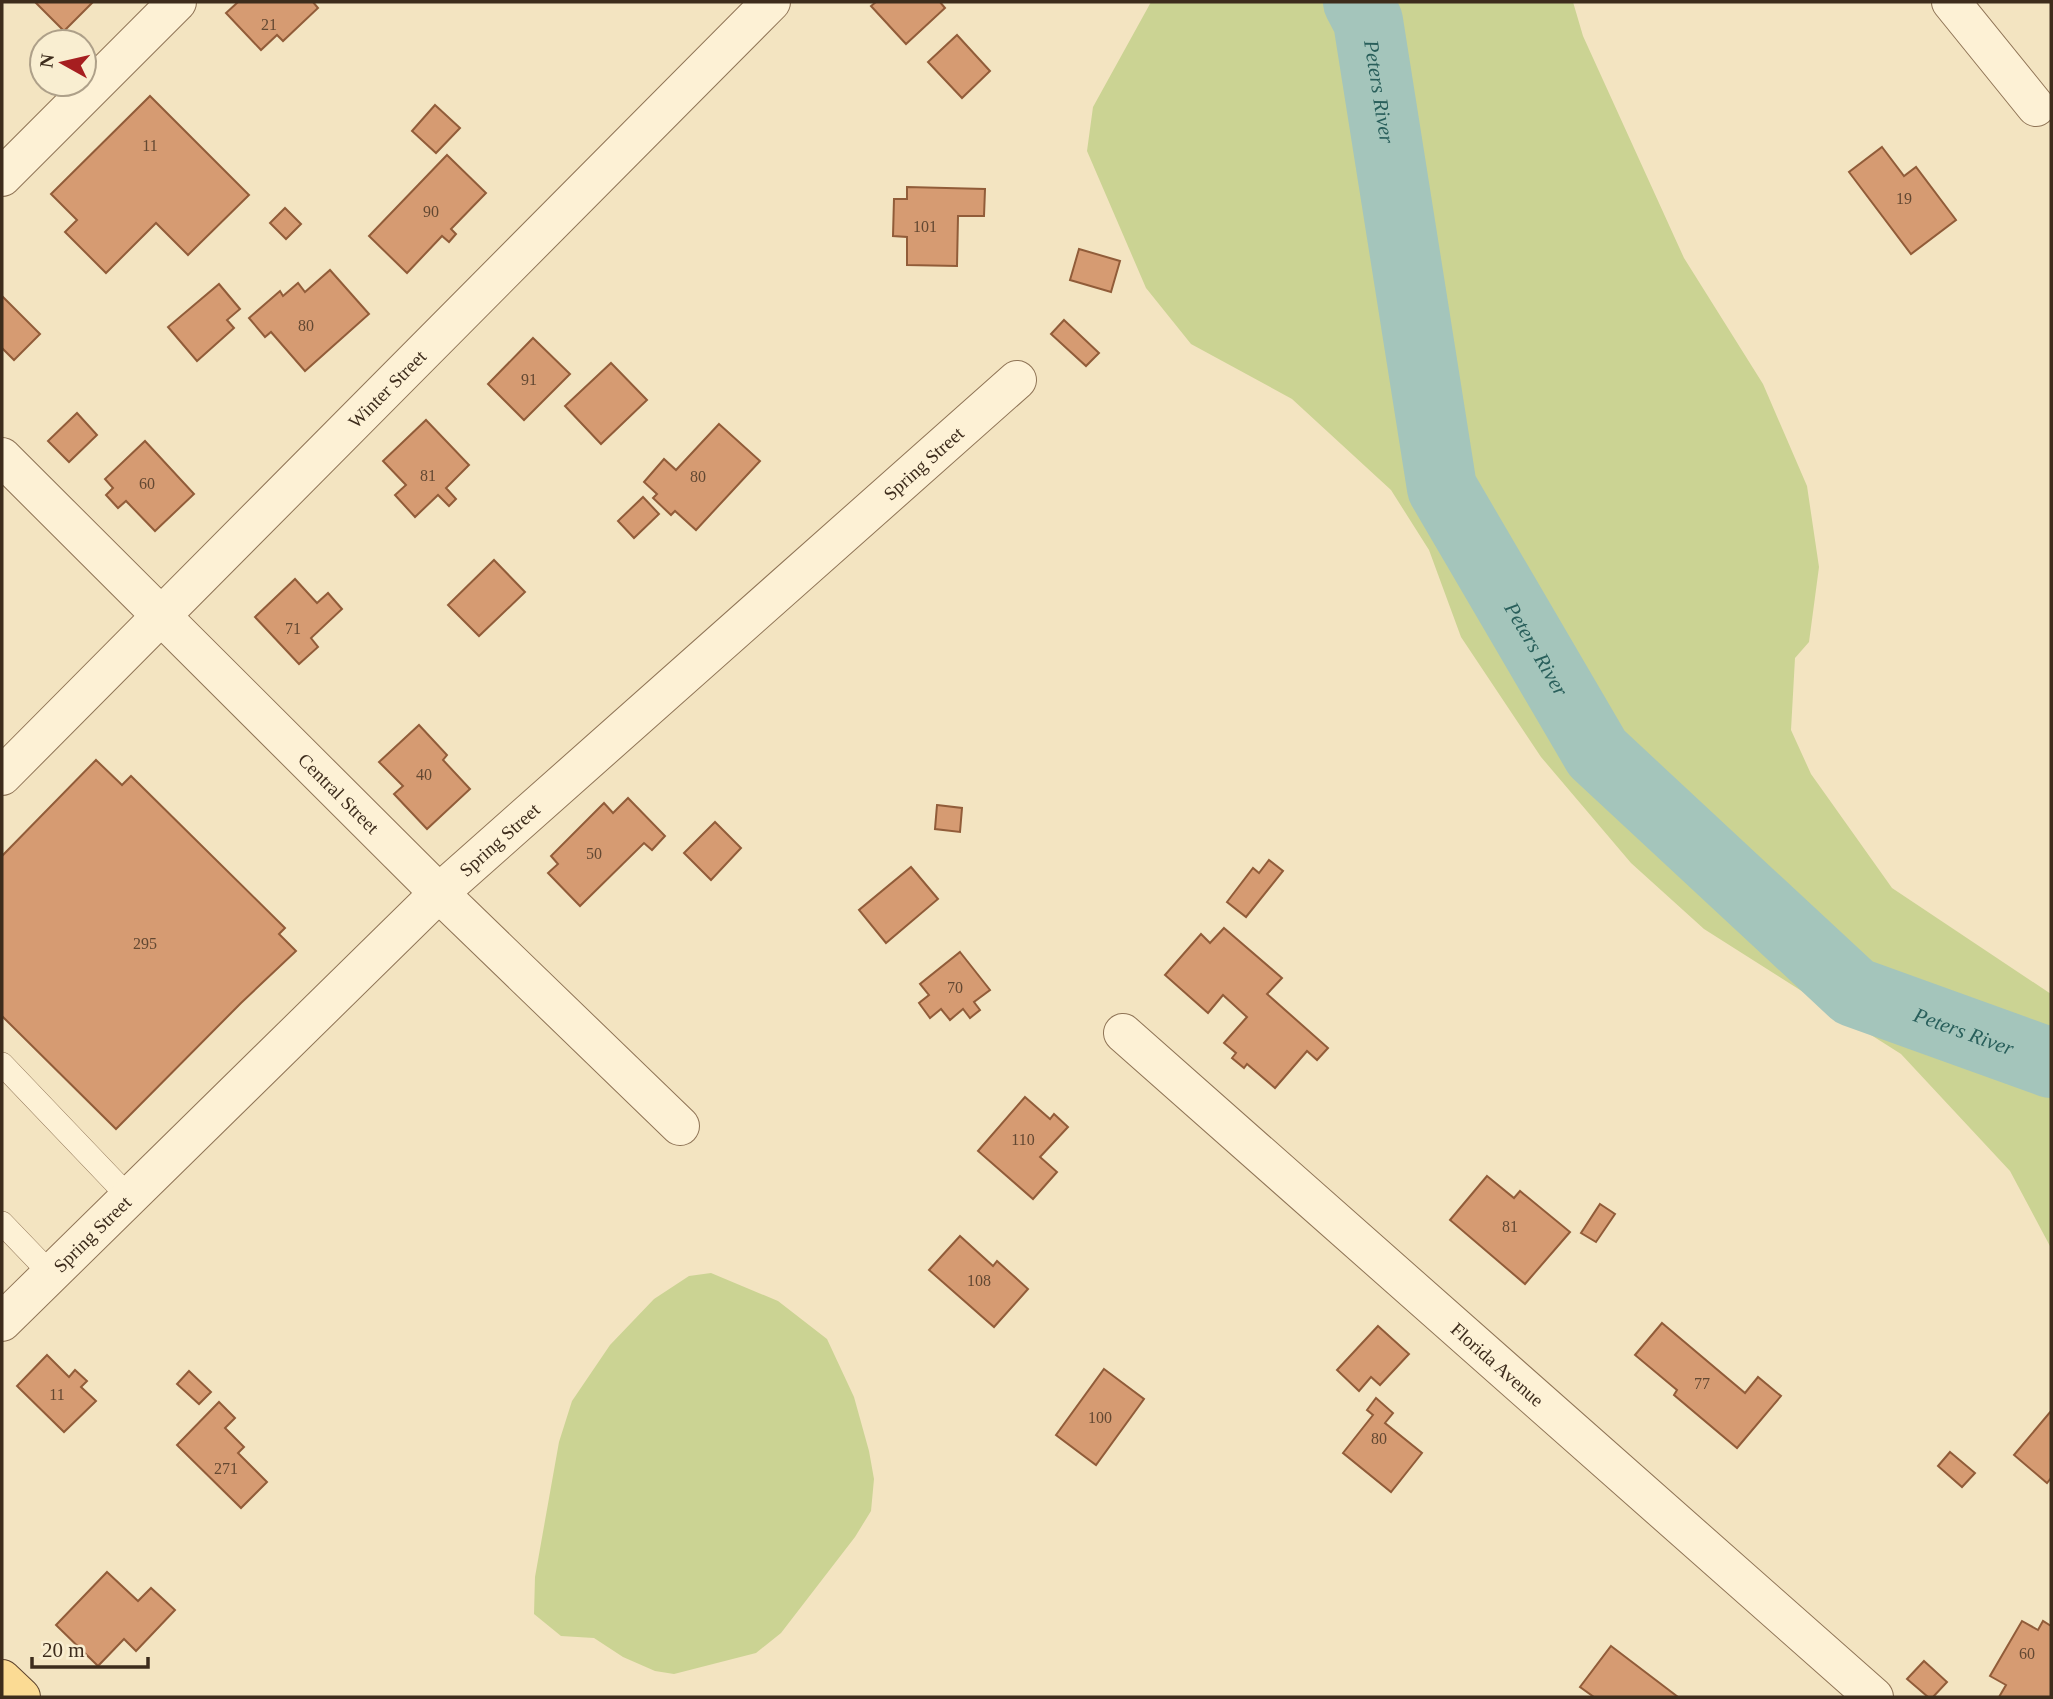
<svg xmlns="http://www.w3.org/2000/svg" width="2053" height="1699" font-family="Georgia,serif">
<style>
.green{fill:#cbd393}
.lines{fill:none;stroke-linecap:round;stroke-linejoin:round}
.river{stroke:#a4c5bb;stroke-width:70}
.building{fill:#d69b72;stroke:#915c39;stroke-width:2}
.service-casing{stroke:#8f7456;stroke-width:24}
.minor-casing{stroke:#8f7456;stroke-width:40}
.primary-casing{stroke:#5c422b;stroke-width:40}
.service{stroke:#fdf1d5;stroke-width:23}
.minor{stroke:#fdf1d5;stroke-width:38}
.primary{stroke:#fbdb94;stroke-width:38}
.labels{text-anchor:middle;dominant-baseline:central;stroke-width:6;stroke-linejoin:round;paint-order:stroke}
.number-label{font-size:16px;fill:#634832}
.street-label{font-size:19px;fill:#3d2c1c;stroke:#f9eed1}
.water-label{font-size:21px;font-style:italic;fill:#295f5b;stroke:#f9eed1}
</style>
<rect width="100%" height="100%" fill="#f3e4c1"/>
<!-- green -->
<g class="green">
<polygon points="1151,2 1573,2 1583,36 1684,258 1763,384 1807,486 1819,567 1809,642 1795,658 1791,730 1811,774 1892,888 2051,994 2051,1248 2010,1171 1901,1054 1704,929 1631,863 1541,757 1461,637 1429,550 1391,490 1292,399 1191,344 1146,288 1087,151 1093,107"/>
<polygon points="711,1273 778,1301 827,1339 854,1397 869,1451 874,1479 871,1511 855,1537 781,1633 756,1653 674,1674 655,1671 623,1657 594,1638 561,1636 534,1614 535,1577 546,1515 559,1442 572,1401 610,1345 654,1299 689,1276"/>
</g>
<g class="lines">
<!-- river -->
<path class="river" id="s1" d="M1358,2L1368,21L1442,488L1597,753L1854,992L2051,1063"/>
</g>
<!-- building -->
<g class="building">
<polygon points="35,2 91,2 92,3 64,31"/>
<polygon points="238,2 313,2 318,8 283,41 277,35 261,50 226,13"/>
<polygon points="876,2 940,2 945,8 906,44 871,6"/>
<polygon points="957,35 990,71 962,98 928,62"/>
<polygon points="150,96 249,195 188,255 156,223 106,273 65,232 77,220 51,194"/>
<polygon points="435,105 460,128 436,153 412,131"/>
<polygon points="1882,147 1904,176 1916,167 1956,220 1911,254 1849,172"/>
<polygon points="447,155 486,193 451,229 456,234 449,242 442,236 407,273 369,236"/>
<polygon points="907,187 985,189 984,216 958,216 957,266 907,265 907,237 893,236 894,199 907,199"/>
<polygon points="285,208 301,224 286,239 270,223"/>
<polygon points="1079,249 1120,261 1111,292 1070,280"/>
<polygon points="330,270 369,314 305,371 271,332 265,337 249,318 280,291 283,296 298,283 305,292"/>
<polygon points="219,284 240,309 227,320 234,328 197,361 168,327"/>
<polygon points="2,296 40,334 14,360 2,348"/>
<polygon points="1064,320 1099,353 1086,366 1051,334"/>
<polygon points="533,338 570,374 524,420 488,384"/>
<polygon points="611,363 647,400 601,444 565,406"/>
<polygon points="77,413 97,435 69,462 48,441"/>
<polygon points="426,420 469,465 446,488 456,499 449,506 438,495 415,517 395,495 406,485 383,461"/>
<polygon points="719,424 760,461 696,530 675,511 671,515 653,498 657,494 644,482 664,459 676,470"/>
<polygon points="145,441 194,494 155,531 126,501 118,508 106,495 113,488 105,479"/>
<polygon points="643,497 659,514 634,538 618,521"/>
<polygon points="494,560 525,592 479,636 448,605"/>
<polygon points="295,579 317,603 328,593 342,609 311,638 318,647 299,664 255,617"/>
<polygon points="419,725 447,755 443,760 470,789 427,829 394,794 403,786 379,762"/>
<polygon points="96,760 122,785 131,776 285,928 279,934 296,951 241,1003 116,1129 2,1016 2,856"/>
<polygon points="628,798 665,836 652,850 644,843 580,906 548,873 558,864 551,856 604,803 613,813"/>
<polygon points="937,805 962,808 960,832 935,829"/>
<polygon points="715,822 741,848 711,880 684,853"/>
<polygon points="1269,860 1283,871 1246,917 1227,902 1253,868 1259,873"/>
<polygon points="911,867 938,899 886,943 859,910"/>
<polygon points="1224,928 1282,978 1267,994 1328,1048 1317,1060 1307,1051 1275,1088 1247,1064 1244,1068 1232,1058 1236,1053 1224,1043 1247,1017 1223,995 1208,1013 1165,975 1201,934 1210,943"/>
<polygon points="960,952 990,990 974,1002 980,1010 970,1018 963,1009 950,1020 941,1009 930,1018 919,1003 929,995 920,984"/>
<polygon points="1025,1097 1050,1119 1054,1114 1068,1127 1040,1157 1057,1172 1033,1199 978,1151"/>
<polygon points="1487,1176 1514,1198 1520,1191 1570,1232 1525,1284 1450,1220"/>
<polygon points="1600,1204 1615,1214 1596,1242 1581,1233"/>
<polygon points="960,1236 993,1266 997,1261 1028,1289 994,1327 929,1270"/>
<polygon points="1662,1323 1745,1393 1758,1377 1781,1396 1737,1448 1674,1395 1677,1390 1635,1355"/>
<polygon points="1378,1326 1409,1354 1380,1385 1371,1377 1359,1391 1337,1370"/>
<polygon points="47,1355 69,1377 75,1370 87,1381 81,1387 96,1401 64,1432 17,1386"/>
<polygon points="1104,1369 1144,1399 1096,1465 1056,1435"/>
<polygon points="189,1371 211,1392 199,1404 177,1384"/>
<polygon points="1376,1398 1393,1413 1385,1423 1422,1453 1391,1492 1343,1453 1373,1415 1367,1410"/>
<polygon points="219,1402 235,1418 225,1428 244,1447 238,1453 267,1482 241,1508 177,1445"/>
<polygon points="2051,1411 2051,1478 2047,1483 2014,1455"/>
<polygon points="1950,1452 1975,1473 1962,1487 1938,1466"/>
<polygon points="107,1572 138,1601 151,1588 175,1610 136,1651 124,1639 98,1666 56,1625"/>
<polygon points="2022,1621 2038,1630 2043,1621 2051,1626 2051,1697 1999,1697 2006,1685 1990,1676"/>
<polygon points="1611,1646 1678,1697 1594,1697 1580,1687"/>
<polygon points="1924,1661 1947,1682 1933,1697 1928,1697 1907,1679"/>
</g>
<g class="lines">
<!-- service casing -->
<g class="service-casing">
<g id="service">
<polyline points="2,1064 129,1197"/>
<polyline points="2,1223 51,1274"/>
</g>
</g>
<!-- minor casing -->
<g class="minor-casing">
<g id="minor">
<polyline points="1951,2 2036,107"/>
<polyline points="2,177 177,2"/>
<path id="s2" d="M2,457L439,893L680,1126"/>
<path id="s3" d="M2,776L771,2"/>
<path id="s4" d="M1123,1033L1874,1697"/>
<path id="s5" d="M2,1322L439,893L1017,380"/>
</g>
</g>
<!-- primary casing -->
<g class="primary-casing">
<polyline id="primary" points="2,1679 21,1697"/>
</g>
<!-- service -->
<use href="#service" class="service"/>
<!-- minor -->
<use href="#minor" class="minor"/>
<!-- primary -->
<use href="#primary" class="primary"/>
</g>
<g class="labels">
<!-- number labels -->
<g class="number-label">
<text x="269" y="24">21</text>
<text x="150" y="145">11</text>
<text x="1904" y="198">19</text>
<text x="431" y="211">90</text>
<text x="925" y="226">101</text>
<text x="306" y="325">80</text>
<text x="529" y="379">91</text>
<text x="428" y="475">81</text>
<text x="698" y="476">80</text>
<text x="147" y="483">60</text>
<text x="293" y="628">71</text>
<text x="424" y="774">40</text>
<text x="594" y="853">50</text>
<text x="145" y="943">295</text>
<text x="955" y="987">70</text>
<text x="1023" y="1139">110</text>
<text x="1510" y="1226">81</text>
<text x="979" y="1280">108</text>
<text x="1702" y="1383">77</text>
<text x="57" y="1394">11</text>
<text x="1100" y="1417">100</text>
<text x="1379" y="1438">80</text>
<text x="226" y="1468">271</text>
<text x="2027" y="1653">60</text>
</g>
<!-- street labels -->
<g class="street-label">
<text stroke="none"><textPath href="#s3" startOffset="546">Winter Street</textPath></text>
<text stroke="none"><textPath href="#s5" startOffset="1260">Spring Street</textPath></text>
<text stroke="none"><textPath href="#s2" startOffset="476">Central Street</textPath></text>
<text stroke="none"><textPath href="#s5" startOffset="693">Spring Street</textPath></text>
<text stroke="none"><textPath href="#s5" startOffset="126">Spring Street</textPath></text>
<text stroke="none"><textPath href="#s4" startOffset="500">Florida Avenue</textPath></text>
</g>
<!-- water labels -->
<g class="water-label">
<text stroke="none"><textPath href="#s1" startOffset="93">Peters River</textPath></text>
<text stroke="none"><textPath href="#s1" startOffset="681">Peters River</textPath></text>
<text stroke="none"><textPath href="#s1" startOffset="1269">Peters River</textPath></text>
</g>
</g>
<!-- border -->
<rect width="2053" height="1699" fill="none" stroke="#3d2c1c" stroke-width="7"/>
<!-- north arrow -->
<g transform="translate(63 63) rotate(278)"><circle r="33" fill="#f9eed1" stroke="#aea089" stroke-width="2"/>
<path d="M0-5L12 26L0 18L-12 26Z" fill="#a61e20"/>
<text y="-10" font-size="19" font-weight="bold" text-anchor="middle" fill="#3d2c1c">N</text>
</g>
<!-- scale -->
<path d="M32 1657v10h116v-10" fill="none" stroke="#3d2c1c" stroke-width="3.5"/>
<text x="42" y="1657" font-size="21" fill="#3d2c1c" stroke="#f9eed1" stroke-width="5" paint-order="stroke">20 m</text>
</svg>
